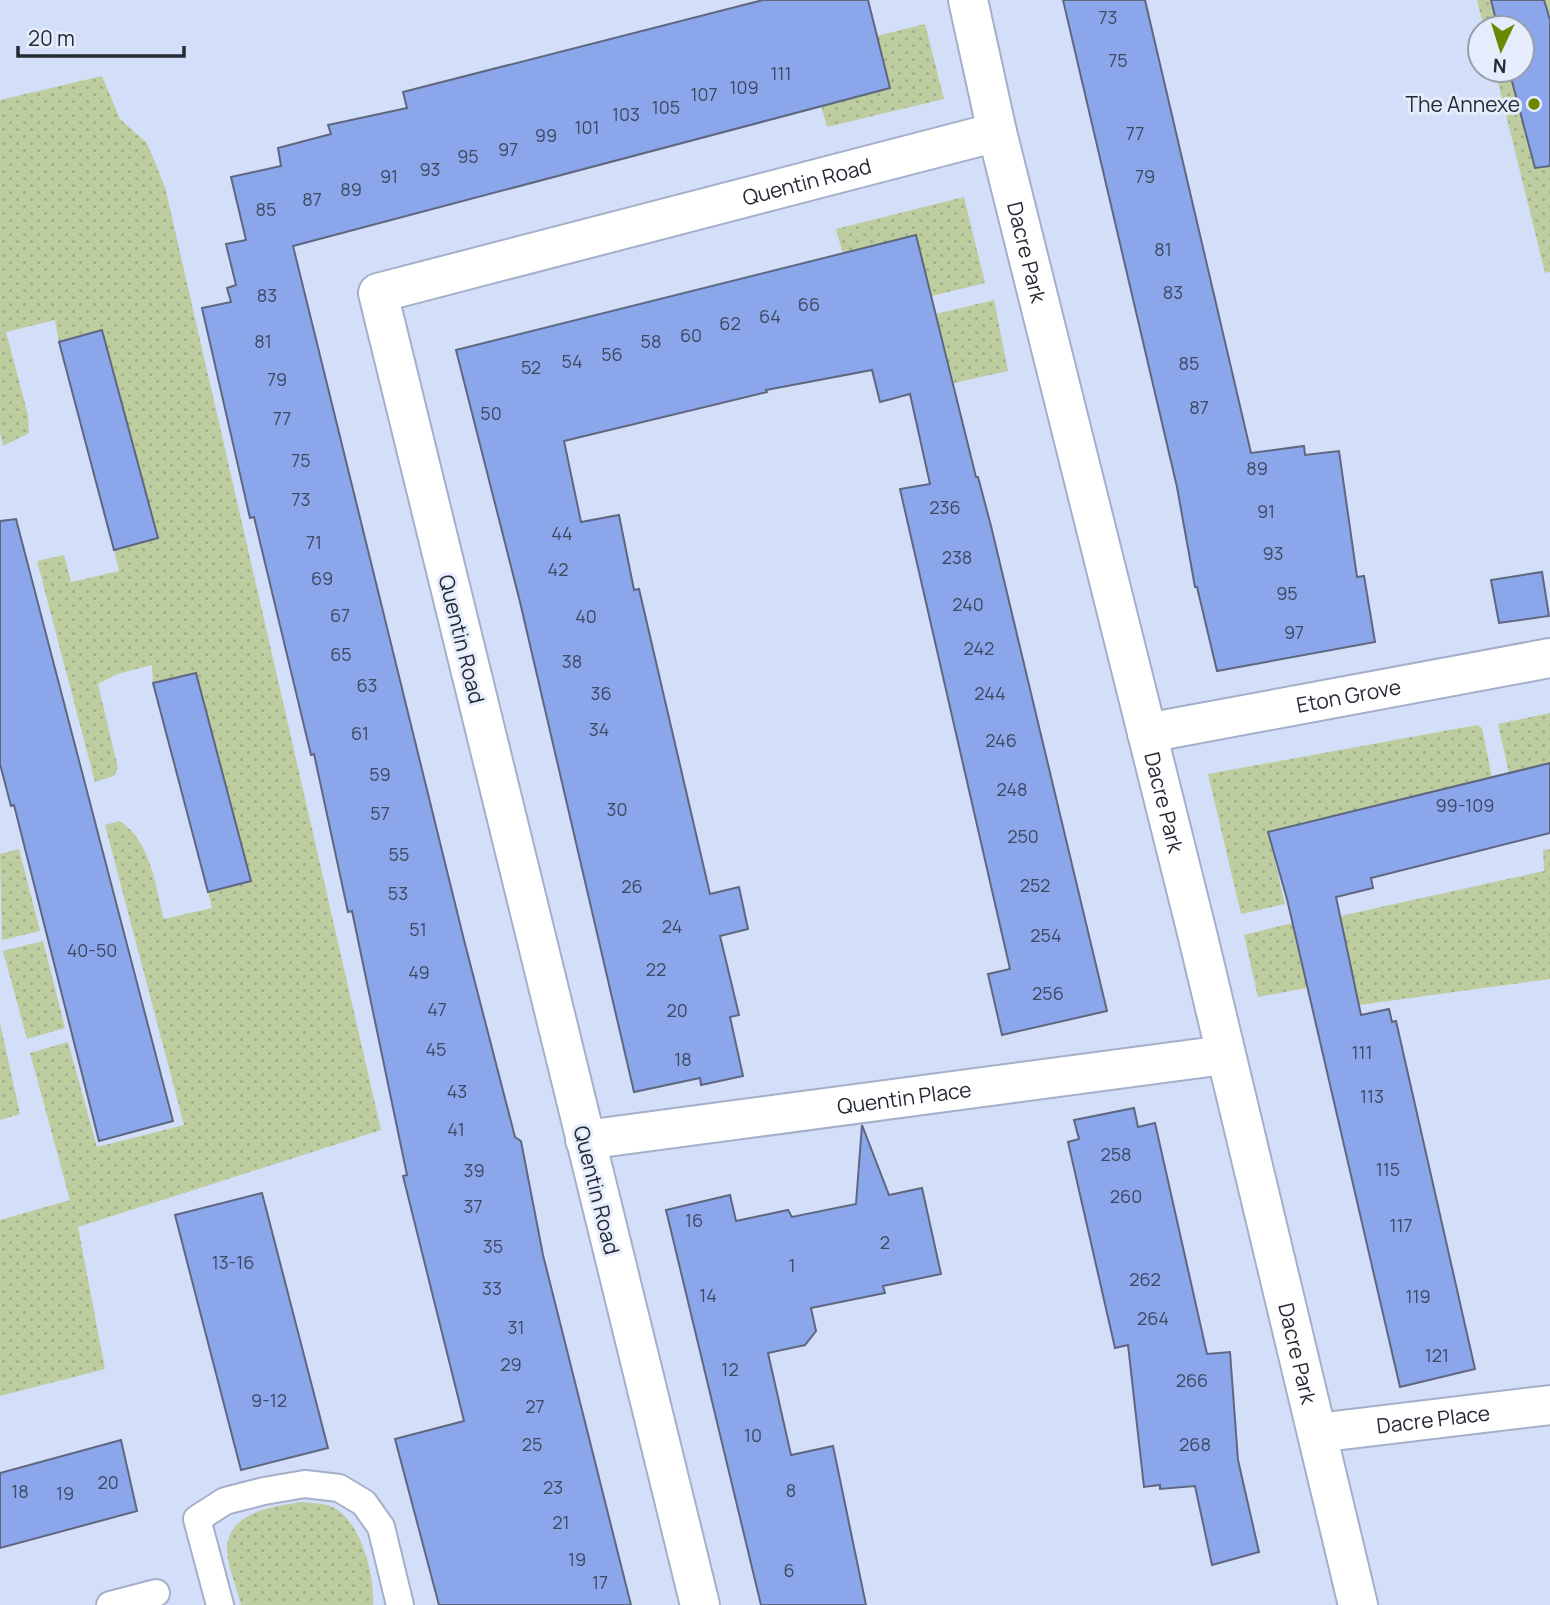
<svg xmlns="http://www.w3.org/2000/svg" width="1550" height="1605" font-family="Manrope,sans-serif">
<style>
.grass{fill:url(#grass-dots)}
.building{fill:#8ba6ea;stroke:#5e677f;stroke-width:2}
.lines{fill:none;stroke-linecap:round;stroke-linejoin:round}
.service-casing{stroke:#a4afc9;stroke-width:30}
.minor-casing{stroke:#a4afc9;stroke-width:42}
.service{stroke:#fff;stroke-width:26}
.minor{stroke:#fff;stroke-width:38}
.poi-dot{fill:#6b8800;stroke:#e5ecfc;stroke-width:2.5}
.labels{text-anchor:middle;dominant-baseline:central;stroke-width:6;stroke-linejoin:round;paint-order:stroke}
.number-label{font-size:18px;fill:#3e4962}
.poi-label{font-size:21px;fill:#252a34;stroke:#e5ecfc;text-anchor:end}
.street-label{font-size:21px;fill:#252a34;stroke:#e5ecfc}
</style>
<defs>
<pattern id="grass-dots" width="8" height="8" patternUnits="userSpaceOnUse" patternTransform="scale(1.75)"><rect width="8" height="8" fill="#bdcda0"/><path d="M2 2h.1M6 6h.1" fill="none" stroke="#a2b08a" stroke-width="1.8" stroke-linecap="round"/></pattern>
</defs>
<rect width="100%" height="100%" fill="#d3def9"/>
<!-- grass -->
<g class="grass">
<polygon points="1477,0 1550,0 1550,272 1545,273 1495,70 1522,70 1522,28 1484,28"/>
<polygon points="925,24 944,99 827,127 821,105 890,88 877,36"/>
<path d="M102,76L120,119L147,143L165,187L381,1130L78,1227L105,1369L0,1396V1220L70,1200L30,1053L68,1042L97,1147L184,1125L105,825L119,821C151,840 155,885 164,919L212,908L208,892L251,880L196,673L153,683L152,665L117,674L98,684L118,768L114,776L95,782L37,561L64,555L71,582L119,571L114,550L157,538L103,330L59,342L55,320L6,332L28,415L29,433L3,446L0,433V100Z"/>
<polygon points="964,197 985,283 932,296 916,236 843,254 836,229"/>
<polygon points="994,300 1008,371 954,383 936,314"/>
<polygon points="1550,713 1550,763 1509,773 1498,724"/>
<polygon points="1477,725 1482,728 1492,777 1268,832 1285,904 1241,914 1208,774"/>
<polygon points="19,849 40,931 2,940 0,854"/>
<polygon points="1550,849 1550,979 1359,1005 1336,917 1544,871 1543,850"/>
<polygon points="1292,923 1307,988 1258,997 1244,935"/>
<polygon points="43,941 65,1028 27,1039 3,951"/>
<polygon points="0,1023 20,1114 0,1120"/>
<path d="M302,1502C311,1503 322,1503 330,1506C361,1518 375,1576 373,1605H241C237,1588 228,1568 227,1551C226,1512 274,1506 302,1502Z"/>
</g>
<!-- building -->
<g class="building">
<polygon points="763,0 868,0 890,88 293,246 464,940 515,1137 521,1141 543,1255 631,1605 439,1605 395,1439 464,1421 403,1176 407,1175 352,911 348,912 314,754 311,755 254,517 250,518 202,308 231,302 227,288 236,285 226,244 246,240 231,177 281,166 278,148 331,134 328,125 407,108 403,92"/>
<polygon points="1063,0 1145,0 1251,453 1304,446 1305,455 1339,451 1357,577 1364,576 1375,642 1217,671 1197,587 1195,587 1177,487"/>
<polygon points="1491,0 1544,0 1550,20 1550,166 1535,168 1509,70 1522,70 1522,28 1498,28"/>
<polygon points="916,235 976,477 978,477 991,526 1107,1011 1002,1035 988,974 1010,969 900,489 930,484 910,394 880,402 872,370 766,390 767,392 564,441 581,522 619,515 634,590 639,589 710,894 739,887 748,929 720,936 739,1015 730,1017 743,1076 701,1085 700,1078 634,1092 520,602 456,350"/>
<polygon points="102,330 158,538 114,550 59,342"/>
<polygon points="16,519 173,1121 99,1141 14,805 11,806 0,764 0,521"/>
<polygon points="1542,572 1549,616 1499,623 1491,580"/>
<polygon points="196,673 251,881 208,892 153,683"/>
<polygon points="1550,763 1550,833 1371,878 1373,888 1336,897 1361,1015 1389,1009 1392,1022 1396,1021 1475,1369 1400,1387 1287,899 1268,832"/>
<polygon points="1134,1108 1138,1127 1155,1123 1207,1354 1230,1352 1238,1460 1259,1552 1212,1565 1195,1486 1160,1489 1160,1485 1144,1487 1128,1345 1115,1348 1068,1142 1079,1139 1074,1120"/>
<polygon points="862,1125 889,1195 922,1188 941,1274 883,1286 885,1293 811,1308 816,1331 805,1345 768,1353 791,1455 833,1446 866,1605 761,1605 666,1210 730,1195 736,1221 788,1210 792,1217 856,1204"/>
<polygon points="262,1193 328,1448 241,1470 175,1215"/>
<polygon points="121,1440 137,1511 0,1548 0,1473"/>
</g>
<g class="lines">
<!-- service casing -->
<g class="service-casing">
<g id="service">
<polyline points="110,1605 156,1593"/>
<polyline points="220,1605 197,1519 225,1501 264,1491 305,1484 339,1488 364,1503 381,1527 400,1605"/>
</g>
</g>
<!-- minor casing -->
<g class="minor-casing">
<g id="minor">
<path id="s1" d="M968,0L997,132L1198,937L1358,1605"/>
<path id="s2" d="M1147,733L1550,658"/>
<path id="s3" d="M585,1140L1224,1055"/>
<path id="s4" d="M1317,1433L1550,1405"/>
<path id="s5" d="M700,1605L378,293L997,132"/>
</g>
</g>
<!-- service -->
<use href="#service" class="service"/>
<!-- minor -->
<use href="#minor" class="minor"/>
</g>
<!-- markers -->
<circle class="poi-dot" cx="1534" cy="104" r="7"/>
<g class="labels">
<!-- number labels -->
<g class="number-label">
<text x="1108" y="17">73</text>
<text x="1118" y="60">75</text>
<text x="781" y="73">111</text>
<text x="744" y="87">109</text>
<text x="704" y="94">107</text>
<text x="666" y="107">105</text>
<text x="626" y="114">103</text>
<text x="587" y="127">101</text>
<text x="1135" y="133">77</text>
<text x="546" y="135">99</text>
<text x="508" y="149">97</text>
<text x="468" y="156">95</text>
<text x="430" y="169">93</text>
<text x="389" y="176">91</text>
<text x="1145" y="176">79</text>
<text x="351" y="189">89</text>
<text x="312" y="199">87</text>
<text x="266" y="209">85</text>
<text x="1163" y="249">81</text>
<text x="1173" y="292">83</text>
<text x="267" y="295">83</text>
<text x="809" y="304">66</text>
<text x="770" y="316">64</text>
<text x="730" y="323">62</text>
<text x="691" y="335">60</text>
<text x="263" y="341">81</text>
<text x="651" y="341">58</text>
<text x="612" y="354">56</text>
<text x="572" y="361">54</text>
<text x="1189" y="363">85</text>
<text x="531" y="367">52</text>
<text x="277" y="379">79</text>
<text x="1199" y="407">87</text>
<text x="491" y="413">50</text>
<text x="282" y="418">77</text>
<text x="301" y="460">75</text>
<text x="1257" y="468">89</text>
<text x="301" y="499">73</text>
<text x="945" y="507">236</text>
<text x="1266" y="511">91</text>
<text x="562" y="533">44</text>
<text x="314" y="542">71</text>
<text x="1273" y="553">93</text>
<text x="957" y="557">238</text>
<text x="558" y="569">42</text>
<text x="322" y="578">69</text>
<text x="1287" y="593">95</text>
<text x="968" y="604">240</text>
<text x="340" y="615">67</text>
<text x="586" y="616">40</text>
<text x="1294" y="632">97</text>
<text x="979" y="648">242</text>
<text x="341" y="654">65</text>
<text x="572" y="661">38</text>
<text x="367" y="685">63</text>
<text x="601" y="693">36</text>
<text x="990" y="693">244</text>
<text x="599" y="729">34</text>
<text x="360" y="733">61</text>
<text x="1001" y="740">246</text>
<text x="380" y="774">59</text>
<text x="1012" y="789">248</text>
<text x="1465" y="805">99-109</text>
<text x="617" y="809">30</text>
<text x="380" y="813">57</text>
<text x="1023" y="836">250</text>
<text x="399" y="854">55</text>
<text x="1035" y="885">252</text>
<text x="632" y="886">26</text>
<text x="398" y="893">53</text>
<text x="672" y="926">24</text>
<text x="418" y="929">51</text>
<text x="1046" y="935">254</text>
<text x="92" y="950">40-50</text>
<text x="656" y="969">22</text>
<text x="419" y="972">49</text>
<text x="1048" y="993">256</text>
<text x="437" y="1009">47</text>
<text x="677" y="1010">20</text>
<text x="436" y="1049">45</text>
<text x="1362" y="1052">111</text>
<text x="683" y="1059">18</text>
<text x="457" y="1091">43</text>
<text x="1372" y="1096">113</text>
<text x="456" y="1129">41</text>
<text x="1116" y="1154">258</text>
<text x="1388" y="1169">115</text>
<text x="474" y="1170">39</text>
<text x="1126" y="1196">260</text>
<text x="473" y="1206">37</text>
<text x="694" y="1220">16</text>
<text x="1401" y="1225">117</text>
<text x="885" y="1242">2</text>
<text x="493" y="1246">35</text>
<text x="233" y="1262">13-16</text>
<text x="792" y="1265">1</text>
<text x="1145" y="1279">262</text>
<text x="492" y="1288">33</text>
<text x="708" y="1295">14</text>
<text x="1418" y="1296">119</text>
<text x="1153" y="1318">264</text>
<text x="516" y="1327">31</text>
<text x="1437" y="1355">121</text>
<text x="511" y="1364">29</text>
<text x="730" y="1369">12</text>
<text x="1192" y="1380">266</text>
<text x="269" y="1400">9-12</text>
<text x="535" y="1406">27</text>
<text x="753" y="1435">10</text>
<text x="532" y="1444">25</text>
<text x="1195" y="1444">268</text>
<text x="108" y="1482">20</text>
<text x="553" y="1487">23</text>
<text x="791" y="1490">8</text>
<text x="20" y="1491">18</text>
<text x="65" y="1493">19</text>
<text x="561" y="1522">21</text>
<text x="577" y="1559">19</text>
<text x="789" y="1570">6</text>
<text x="600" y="1582">17</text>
</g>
<!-- poi labels -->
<g class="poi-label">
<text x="1520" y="104">The Annexe</text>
</g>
<!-- street labels -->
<g class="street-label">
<text stroke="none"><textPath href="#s5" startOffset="1794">Quentin Road</textPath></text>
<text stroke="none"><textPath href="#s1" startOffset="259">Dacre Park</textPath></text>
<text transform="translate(462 639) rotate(76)">Quentin Road</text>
<text stroke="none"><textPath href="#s2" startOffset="205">Eton Grove</textPath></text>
<text stroke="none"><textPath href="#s1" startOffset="826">Dacre Park</textPath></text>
<text stroke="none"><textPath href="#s3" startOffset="322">Quentin Place</textPath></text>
<text transform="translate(597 1190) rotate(76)">Quentin Road</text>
<text stroke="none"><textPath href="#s1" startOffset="1393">Dacre Park</textPath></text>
<text stroke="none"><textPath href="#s4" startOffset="117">Dacre Place</textPath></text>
</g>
</g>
<!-- north arrow -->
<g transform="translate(1501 49) rotate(184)"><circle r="33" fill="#e5ecfc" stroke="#989eac" stroke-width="2"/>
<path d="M0-5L12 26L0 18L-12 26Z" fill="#6b8800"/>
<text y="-10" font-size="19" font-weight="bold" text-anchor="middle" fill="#252a34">N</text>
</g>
<!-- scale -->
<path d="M18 46v10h166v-10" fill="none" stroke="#252a34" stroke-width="3.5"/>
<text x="28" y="46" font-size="21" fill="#252a34" stroke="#e5ecfc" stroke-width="5" paint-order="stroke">20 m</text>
</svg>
